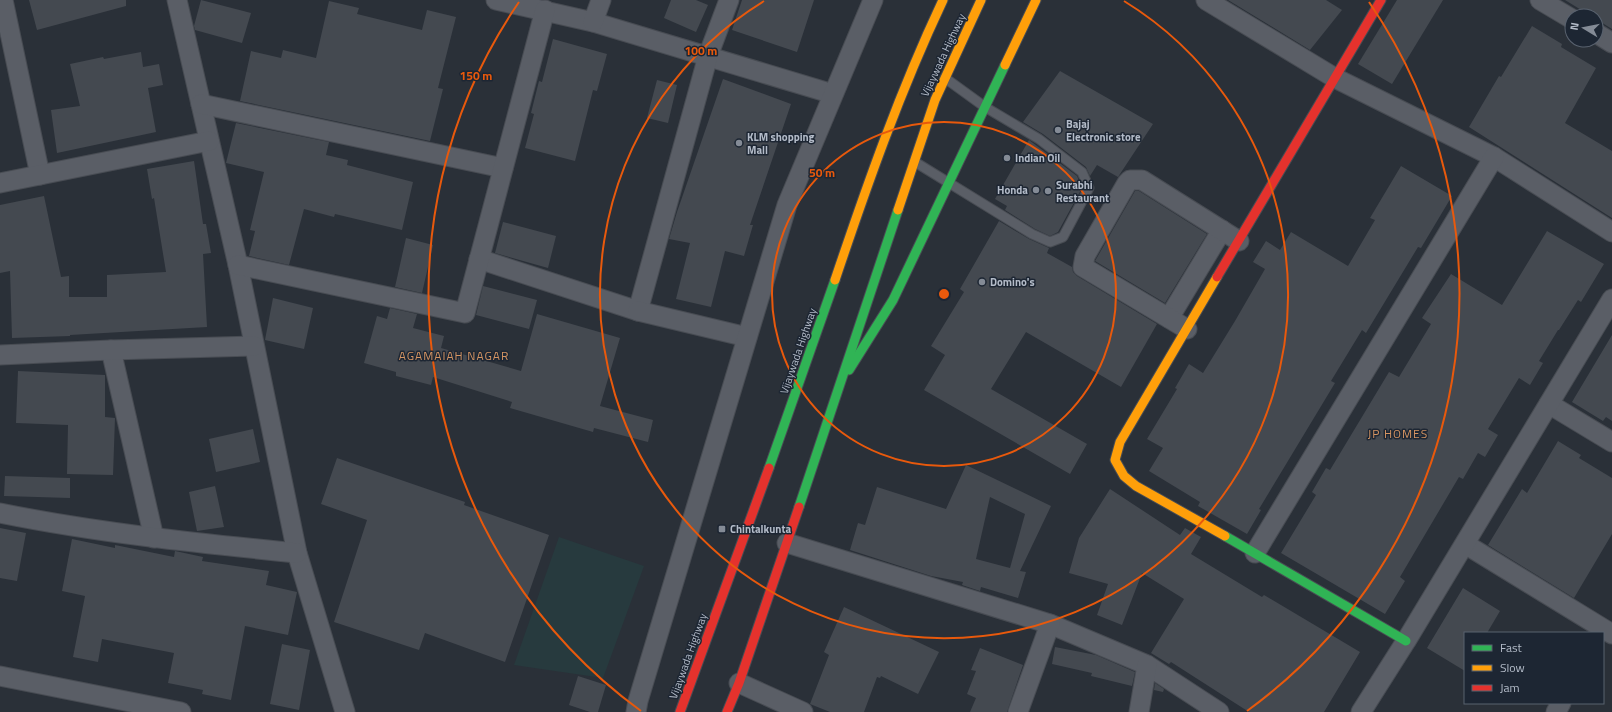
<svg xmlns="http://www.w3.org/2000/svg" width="1612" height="712" font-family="'Titillium Web',sans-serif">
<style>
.green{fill:#273a3e}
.building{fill:#444950;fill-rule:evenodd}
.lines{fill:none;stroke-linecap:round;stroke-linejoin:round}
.lane-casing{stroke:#484c53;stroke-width:11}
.street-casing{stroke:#484c53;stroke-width:21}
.fast-casing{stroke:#484c53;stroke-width:11}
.slow-casing{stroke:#484c53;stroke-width:11}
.jam-casing{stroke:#484c53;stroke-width:11}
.lane{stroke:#5a5e66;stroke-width:9}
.street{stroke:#5a5e66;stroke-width:19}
.fast{stroke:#30b455;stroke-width:9}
.slow{stroke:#ff9f0a;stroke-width:9}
.jam{stroke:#e5322d;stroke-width:9}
.ring{fill:none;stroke:#e8590c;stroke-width:2}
.poi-dot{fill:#848b96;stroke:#1d2633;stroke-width:1.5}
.labels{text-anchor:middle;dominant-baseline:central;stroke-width:3;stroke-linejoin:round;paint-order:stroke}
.street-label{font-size:11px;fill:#b4bcc9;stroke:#1d2633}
.poi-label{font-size:11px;font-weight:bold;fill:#b4bcc9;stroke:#1d2633;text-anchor:start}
.neighbourhood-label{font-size:12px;letter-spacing:1px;fill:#d59563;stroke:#1d2633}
.centre{fill:#e8590c;stroke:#1d2633;stroke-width:2}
.ring-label{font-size:12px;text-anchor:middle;font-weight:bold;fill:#e8590c;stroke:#1d2633;stroke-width:3;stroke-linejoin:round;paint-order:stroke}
</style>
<rect width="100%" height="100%" fill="#2a3038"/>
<!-- green -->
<polygon class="green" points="559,537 644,566 603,678 514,665"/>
<!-- building -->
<g class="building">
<polygon points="29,0 126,0 126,6 37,30"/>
<polygon points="201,0 251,13 242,43 195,30 194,26"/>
<polygon points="671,0 696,0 708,5 696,32 664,18"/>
<polygon points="742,0 814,0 797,52 732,30"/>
<polygon points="1228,0 1326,0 1342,10 1310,50"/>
<polygon points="1397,0 1443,0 1392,84 1358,64"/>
<polygon points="1565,0 1612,0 1612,29 1596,19 1596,16 1591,16"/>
<polygon points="329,1 359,8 357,14 422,30 427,10 456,17 438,88 443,89 430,141 240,101 251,51 281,58 283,50 316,58"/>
<polygon points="1532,26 1562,44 1561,47 1596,68 1565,123 1612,151 1612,218 1469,127 1499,76 1501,77"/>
<polygon points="553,39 607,54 597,91 593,90 575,161 525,148 534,114 531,113 539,81 542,82"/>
<polygon points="141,52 143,67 159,64 163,85 148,88 156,132 57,153 51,110 80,106 70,64 103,57 104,59"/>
<polygon points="1060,71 1153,124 1118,177 1097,165 1090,176 1086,167 1043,134 1023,122"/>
<polygon points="723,79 791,104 750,225 753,225 744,256 725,251 711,307 676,299 690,243 669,239 677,212"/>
<polygon points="657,80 677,85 668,123 647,118"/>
<polygon points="236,123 329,142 326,155 348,160 347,165 413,182 402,230 335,214 334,217 304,209 289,265 249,256 255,231 250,230 264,172 226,163"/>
<polygon points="1029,140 1077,176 1082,188 1058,232 1050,236 1035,229 1005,210 1007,206 995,199"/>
<polygon points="194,161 203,224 206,224 211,253 203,254 207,327 70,335 70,336 12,338 10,271 0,273 0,205 44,196 61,277 69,276 69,297 107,297 107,275 166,272 154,198 152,199 147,169"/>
<polygon points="1401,166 1452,196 1421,248 1418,247 1366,333 1362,330 1331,381 1335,383 1259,509 1261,510 1247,534 1198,506 1200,502 1149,471 1163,448 1147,439 1177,389 1175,388 1189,364 1203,373 1235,321 1265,269 1253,262 1266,241 1280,250 1291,232 1348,266 1375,220 1370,218"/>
<polygon points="1135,191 1139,191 1207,234 1165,303 1095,261"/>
<polygon points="999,221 1029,239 1049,248 1047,253 1072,267 1073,272 1077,276 1157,324 1121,387 1026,332 991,389 1087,444 1070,474 924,390 945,355 931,346 964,292 960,289"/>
<polygon points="503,222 556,236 548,268 495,253"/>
<polygon points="1547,231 1604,264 1581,302 1578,300 1559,330 1558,330 1539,361 1543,363 1530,385 1519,378 1488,429 1498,435 1485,457 1478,453 1463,479 1459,477 1400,577 1405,581 1385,614 1281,553 1316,495 1312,492 1326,468 1330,470 1389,372 1399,377 1431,324 1422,318 1451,274 1502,305"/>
<polygon points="406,238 433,245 422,293 395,287"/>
<polygon points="483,286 537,300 529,329 476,315"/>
<polygon points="273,298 313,308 304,349 265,340"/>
<polygon points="390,308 417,314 413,328 444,336 441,348 521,371 537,314 620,338 600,406 653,420 648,442 594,428 593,432 510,408 512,402 433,377 431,385 396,376 396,372 364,363 377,316 387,319"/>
<polygon points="1612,335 1612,421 1606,417 1603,421 1572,402"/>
<polygon points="18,371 105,375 105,417 115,418 113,475 67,474 68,425 16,423"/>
<polygon points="253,429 260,462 216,472 209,439"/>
<polygon points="1558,441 1581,455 1579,458 1612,478 1612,534 1574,598 1488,545 1522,489 1527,493"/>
<polygon points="337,458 465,502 464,505 549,535 505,662 425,633 419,650 334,622 367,520 321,504"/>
<path d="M966,465L1051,506L1020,571L1026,572L1018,598L981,587L980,591L962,585L963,582L931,576L850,550L858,523L865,525L877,487L946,509ZM990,497L1025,514L1010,568L976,559Z"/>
<polygon points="5,476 70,478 70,498 4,496"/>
<polygon points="215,486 224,527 197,531 189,492"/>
<polygon points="1110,489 1180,535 1185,528 1201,537 1191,554 1262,597 1264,595 1360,652 1324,712 1249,712 1171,662 1169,664 1151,653 1184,599 1142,573 1122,625 1097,615 1108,584 1069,573 1079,538"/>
<polygon points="0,528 26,533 17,581 0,578"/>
<polygon points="72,539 115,548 115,545 174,557 175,551 203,557 202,561 269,571 266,585 297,592 288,635 245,626 231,700 202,694 203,690 168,683 174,653 102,639 98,662 73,657 85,596 62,591"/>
<polygon points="1463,588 1500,611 1487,633 1465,633 1465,671 1427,648"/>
<polygon points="844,607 939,652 918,694 881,676 880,678 877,677 864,712 830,712 810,704 829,655 824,652"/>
<polygon points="282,644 310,650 299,710 270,704"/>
<polygon points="1055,647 1096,655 1135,672 1132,686 1091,676 1092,673 1052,664"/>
<polygon points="980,648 1023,665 1007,712 970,712 976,698 967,694 976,671 971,670"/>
<polygon points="578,676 606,685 598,712 590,712 569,705"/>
<polygon points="1155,683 1164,689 1163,692 1154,690"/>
</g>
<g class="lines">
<!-- lane casing -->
<g class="lane-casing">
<polyline id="lane" points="915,162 1032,234 1050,242 1063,237 1089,188 1082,172 1039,139 985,107 945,78"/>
</g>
<!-- street casing -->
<g class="street-casing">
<g id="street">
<polyline points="3,0 40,175"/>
<polyline points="177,0 238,265 297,553 345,712"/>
<polyline points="496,0 593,22 833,94"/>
<polyline points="1206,0 1335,78 1494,157 1612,232"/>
<polyline points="1540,0 1572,19"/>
<polyline points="593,22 601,0"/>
<polyline points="1596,33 1612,43"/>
<polyline points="201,104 503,168"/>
<polyline points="0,183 209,141"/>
<polyline points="479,259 638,311 708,56 729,0"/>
<polyline points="238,265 465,313 545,10"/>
<polyline points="638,311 747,337"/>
<polyline points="1169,318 1222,230"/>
<polyline points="1187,329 1083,267 1085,256 1127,183 1130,180 1142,180 1239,241"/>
<polyline points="111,350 154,538"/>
<polyline points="0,355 111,350 254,346"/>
<polyline points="1549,404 1612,442"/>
<path d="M0,513C98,533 198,543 297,553"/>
<polyline points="787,543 1050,624 1147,665 1219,712"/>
<polyline points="1465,544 1612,634"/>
<polyline points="1255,553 1494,157"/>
<polyline points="0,676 181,712"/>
<polyline points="739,683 803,712"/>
<polyline points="636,712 638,701 787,205 873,0"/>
<polyline points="1018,712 1050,624"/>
<polyline points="1139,712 1147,665"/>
<polyline points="1361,712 1406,641 1612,299"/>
<polyline points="1556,712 1561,703"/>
</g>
</g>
<!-- fast casing -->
<g class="fast-casing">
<g id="fast">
<polyline points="849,370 893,300 1005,65"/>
<polyline points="769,468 835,280"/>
<polyline points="799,507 898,210"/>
<polyline points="1225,536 1406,641"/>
</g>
</g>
<!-- slow casing -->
<g class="slow-casing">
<g id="slow">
<polyline points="1005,65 1036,0"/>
<polyline points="898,210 935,100 981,0"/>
<polyline points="1217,277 1120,442 1115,460 1124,476 1136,486 1225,536"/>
<path d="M835,280C867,185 900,91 943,0"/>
</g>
</g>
<!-- jam casing -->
<g class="jam-casing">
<g id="jam">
<polyline points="1217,277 1381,0"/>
<polyline points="680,712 769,468"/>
<polyline points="727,712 739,683 799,507"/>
</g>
</g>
<!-- lane -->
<use href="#lane" class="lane"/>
<!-- street -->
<use href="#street" class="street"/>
<!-- fast -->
<use href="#fast" class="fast"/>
<!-- slow -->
<use href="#slow" class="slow"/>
<!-- jam -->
<use href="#jam" class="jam"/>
</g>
<!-- distance rings -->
<g class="ring">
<circle cx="944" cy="294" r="172"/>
<path d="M1124 1A344 344 0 1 1 764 1"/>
<path d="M641 711A516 516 0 0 1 519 2M1369 2A516 516 0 0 1 1247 711"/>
</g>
<!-- markers -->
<g class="poi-dot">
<circle cx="1058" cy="130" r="4"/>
<circle cx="739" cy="143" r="4"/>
<circle cx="1007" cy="158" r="4"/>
<circle cx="1036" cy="190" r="4"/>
<circle cx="1048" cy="191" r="4"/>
<circle cx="982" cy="282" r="4"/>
<rect x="718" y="525" width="8" height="8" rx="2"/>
</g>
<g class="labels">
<!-- street labels -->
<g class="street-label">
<text transform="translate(943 55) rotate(-65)">Vijaywada Highway</text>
<text transform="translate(798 351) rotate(-71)">Vijaywada Highway</text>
<text transform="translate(688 656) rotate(-70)">Vijaywada Highway</text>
</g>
<!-- poi labels -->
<g class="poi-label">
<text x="1066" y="124">Bajaj<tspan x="1066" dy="13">Electronic store</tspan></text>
<text x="747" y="137">KLM shopping<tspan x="747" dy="13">Mall</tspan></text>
<text x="1015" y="158">Indian Oil</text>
<text x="1056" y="185">Surabhi<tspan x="1056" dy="13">Restaurant</tspan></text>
<text x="1028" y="190" text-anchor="end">Honda</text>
<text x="990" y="282">Domino's</text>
<text x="730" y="529">Chintalkunta</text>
</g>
<!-- neighbourhood labels -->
<g class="neighbourhood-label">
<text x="454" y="355">AGAMAIAH NAGAR</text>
<text x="1398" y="433">JP HOMES</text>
</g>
</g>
<circle cx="944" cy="294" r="6" class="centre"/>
<g class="ring-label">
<text x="701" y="55">100 m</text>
<text x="476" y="80">150 m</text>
<text x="822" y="177">50 m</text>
</g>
<!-- legend -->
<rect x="1464" y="632" width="140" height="72" fill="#1d2633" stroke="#59626f"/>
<rect x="1472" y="645" width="20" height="6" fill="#30b455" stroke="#59626f"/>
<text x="1500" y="652" font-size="12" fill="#b4bcc9">Fast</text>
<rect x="1472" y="665" width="20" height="6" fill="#ff9f0a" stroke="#59626f"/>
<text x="1500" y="672" font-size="12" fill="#b4bcc9">Slow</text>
<rect x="1472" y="685" width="20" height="6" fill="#e5322d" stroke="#59626f"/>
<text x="1500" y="692" font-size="12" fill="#b4bcc9">Jam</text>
<!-- north arrow -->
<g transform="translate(1584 28) rotate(280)"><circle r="19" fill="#1d2633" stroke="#59626f"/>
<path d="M0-3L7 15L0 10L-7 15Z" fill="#848b96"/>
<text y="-6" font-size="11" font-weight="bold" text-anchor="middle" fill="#b4bcc9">N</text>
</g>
</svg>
